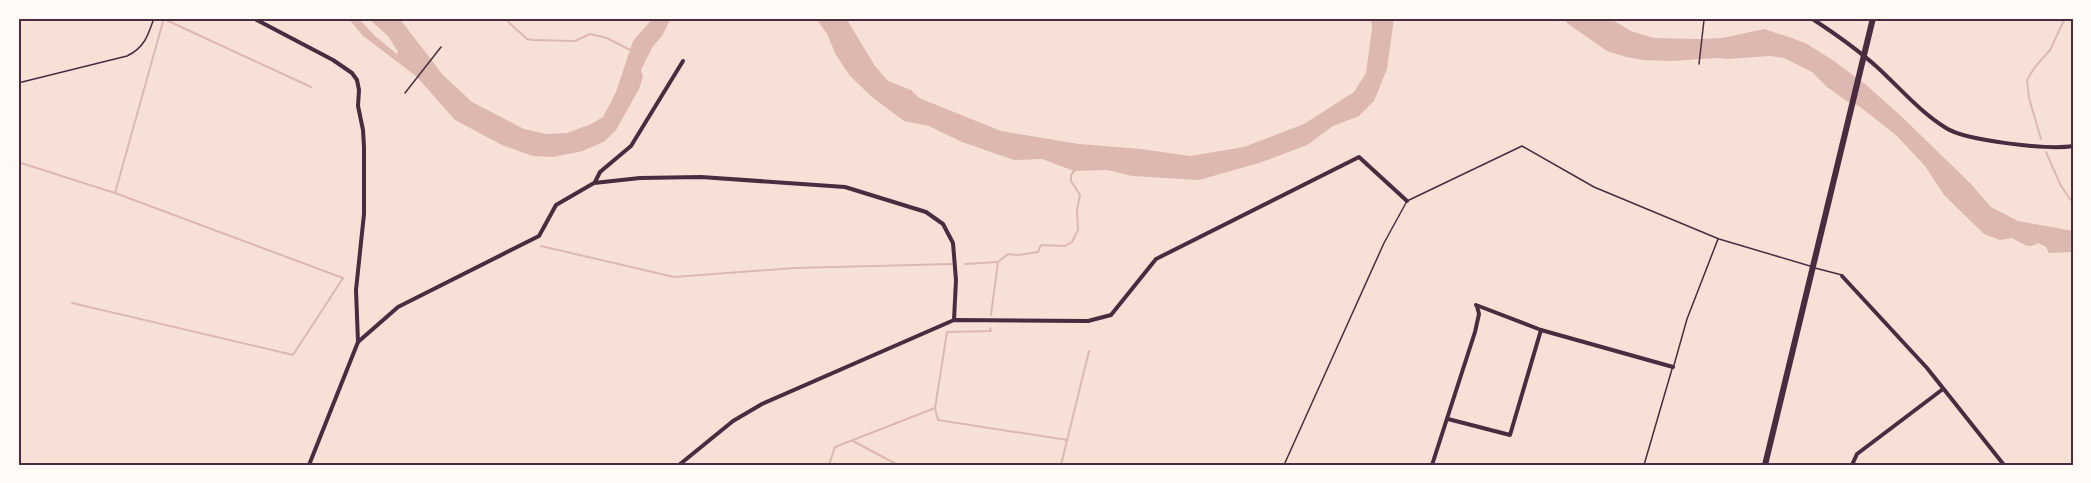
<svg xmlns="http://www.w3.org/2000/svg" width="2091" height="483" font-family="Raleway,sans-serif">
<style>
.water{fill:#dcb8b0}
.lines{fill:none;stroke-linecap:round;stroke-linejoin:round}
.stream{stroke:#dcb8b0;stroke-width:2}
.path{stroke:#4a2c40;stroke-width:1.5}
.service{stroke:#4a2c40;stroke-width:1.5}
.minor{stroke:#4a2c40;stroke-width:4}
.trunk{stroke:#4a2c40;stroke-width:6}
.neatline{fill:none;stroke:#4a2c40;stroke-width:2}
</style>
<rect width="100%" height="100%" fill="#f7e1d7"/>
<!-- water -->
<g class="water">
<polygon points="348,18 358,18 375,36 397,54 398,52 388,36 368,18 399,18 443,75 472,102 524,129 546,134 567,133 591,124 603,117 616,92 633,41 653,18 671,18 662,36 653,46 641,70 643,77 639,89 616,130 605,141 583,151 553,157 533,156 502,145 455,120 416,76 363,36"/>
<polygon points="816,18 846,18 875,66 888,81 911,90 919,98 1001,131 1079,144 1141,149 1190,156 1244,147 1304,124 1354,92 1366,73 1372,28 1371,18 1394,18 1387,69 1374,101 1359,116 1333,126 1307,145 1259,163 1199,180 1132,176 1107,170 1074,171 1042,159 1014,160 962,142 929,126 904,121 872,97 850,76 836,55 827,34"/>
<polygon points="1565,18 1609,18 1631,31 1654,38 1700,39 1722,38 1764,29 1792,38 1807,44 1834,61 1865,84 1900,115 1971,184 1991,207 2018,221 2073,231 2073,252 2049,253 2046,247 2038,243 2032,246 2027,246 2012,238 2000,240 1984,234 1944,195 1925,166 1897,136 1859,106 1845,100 1827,87 1812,72 1784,58 1770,56 1728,59 1716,58 1672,61 1643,60 1626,57 1607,51 1567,23"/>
</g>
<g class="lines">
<!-- stream -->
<g class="stream">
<polyline points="504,18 527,39 533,40 575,41 590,34 607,38 632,51"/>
<polyline points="164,19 311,87"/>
<polyline points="2041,139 2029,98 2027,80 2035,67 2050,50 2065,18"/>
<polyline points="2046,152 2061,186 2073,203"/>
<polyline points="18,162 115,193 164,18"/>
<polyline points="541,246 674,277 794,268 952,264"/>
<polyline points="965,264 998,262"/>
<polyline points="72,303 293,355 343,278 115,193"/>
<polyline points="991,315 998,262 1008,254 1019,255 1038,252 1041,245 1065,246 1072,242 1078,230 1077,210 1080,195 1071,181 1071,175 1076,169"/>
<polyline points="935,408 938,420 1067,440"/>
<polyline points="853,441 898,465"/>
<polyline points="829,465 835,447 935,408 947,332 991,331 990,328"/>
<polyline points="1061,465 1089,351"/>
</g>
<!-- path -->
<g class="path">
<polyline points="1699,64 1704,20"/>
<polyline points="405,93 441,47"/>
</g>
<!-- service -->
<g class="service">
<path d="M18,83L127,56C144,48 148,36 154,18"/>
<polyline points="1815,268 1842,275"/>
<polyline points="1674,365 1687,319 1718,239"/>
<polyline points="1284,465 1384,243 1407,201 1522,146 1594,187 1719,239 1810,266"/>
<polyline points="1644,465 1672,369"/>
</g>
<!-- minor -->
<g class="minor">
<polyline points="253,18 333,60 352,73 357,80 359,90 358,106 363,130 364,147 364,214 356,290 358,342 309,465"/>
<path d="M1811,18C1834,33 1857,49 1877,67C1900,88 1920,112 1946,128C1966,141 2049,150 2073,146"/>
<polyline points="595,182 600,172 631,146 683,61"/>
<polyline points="1842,276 1927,368 2004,465"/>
<polyline points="1476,305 1541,330 1673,367"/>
<polyline points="358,342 398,307 539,236 556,205 594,183 640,178 701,177 845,187 926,212 943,224 953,243 956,280 954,320"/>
<polyline points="1448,419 1510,435 1541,330"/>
<polyline points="679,465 733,421 762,404 954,320 1088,321 1111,315 1156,259 1359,157 1407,201"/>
<polyline points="1432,465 1475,332 1479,314 1477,306"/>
<polyline points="1852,465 1857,454 1943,389"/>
</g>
<!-- trunk -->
<polyline class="trunk" points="1765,465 1873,18"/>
</g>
<!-- border -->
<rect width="2091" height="483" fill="none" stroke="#fffaf5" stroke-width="39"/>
<rect x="20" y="20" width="2052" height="444" class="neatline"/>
</svg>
